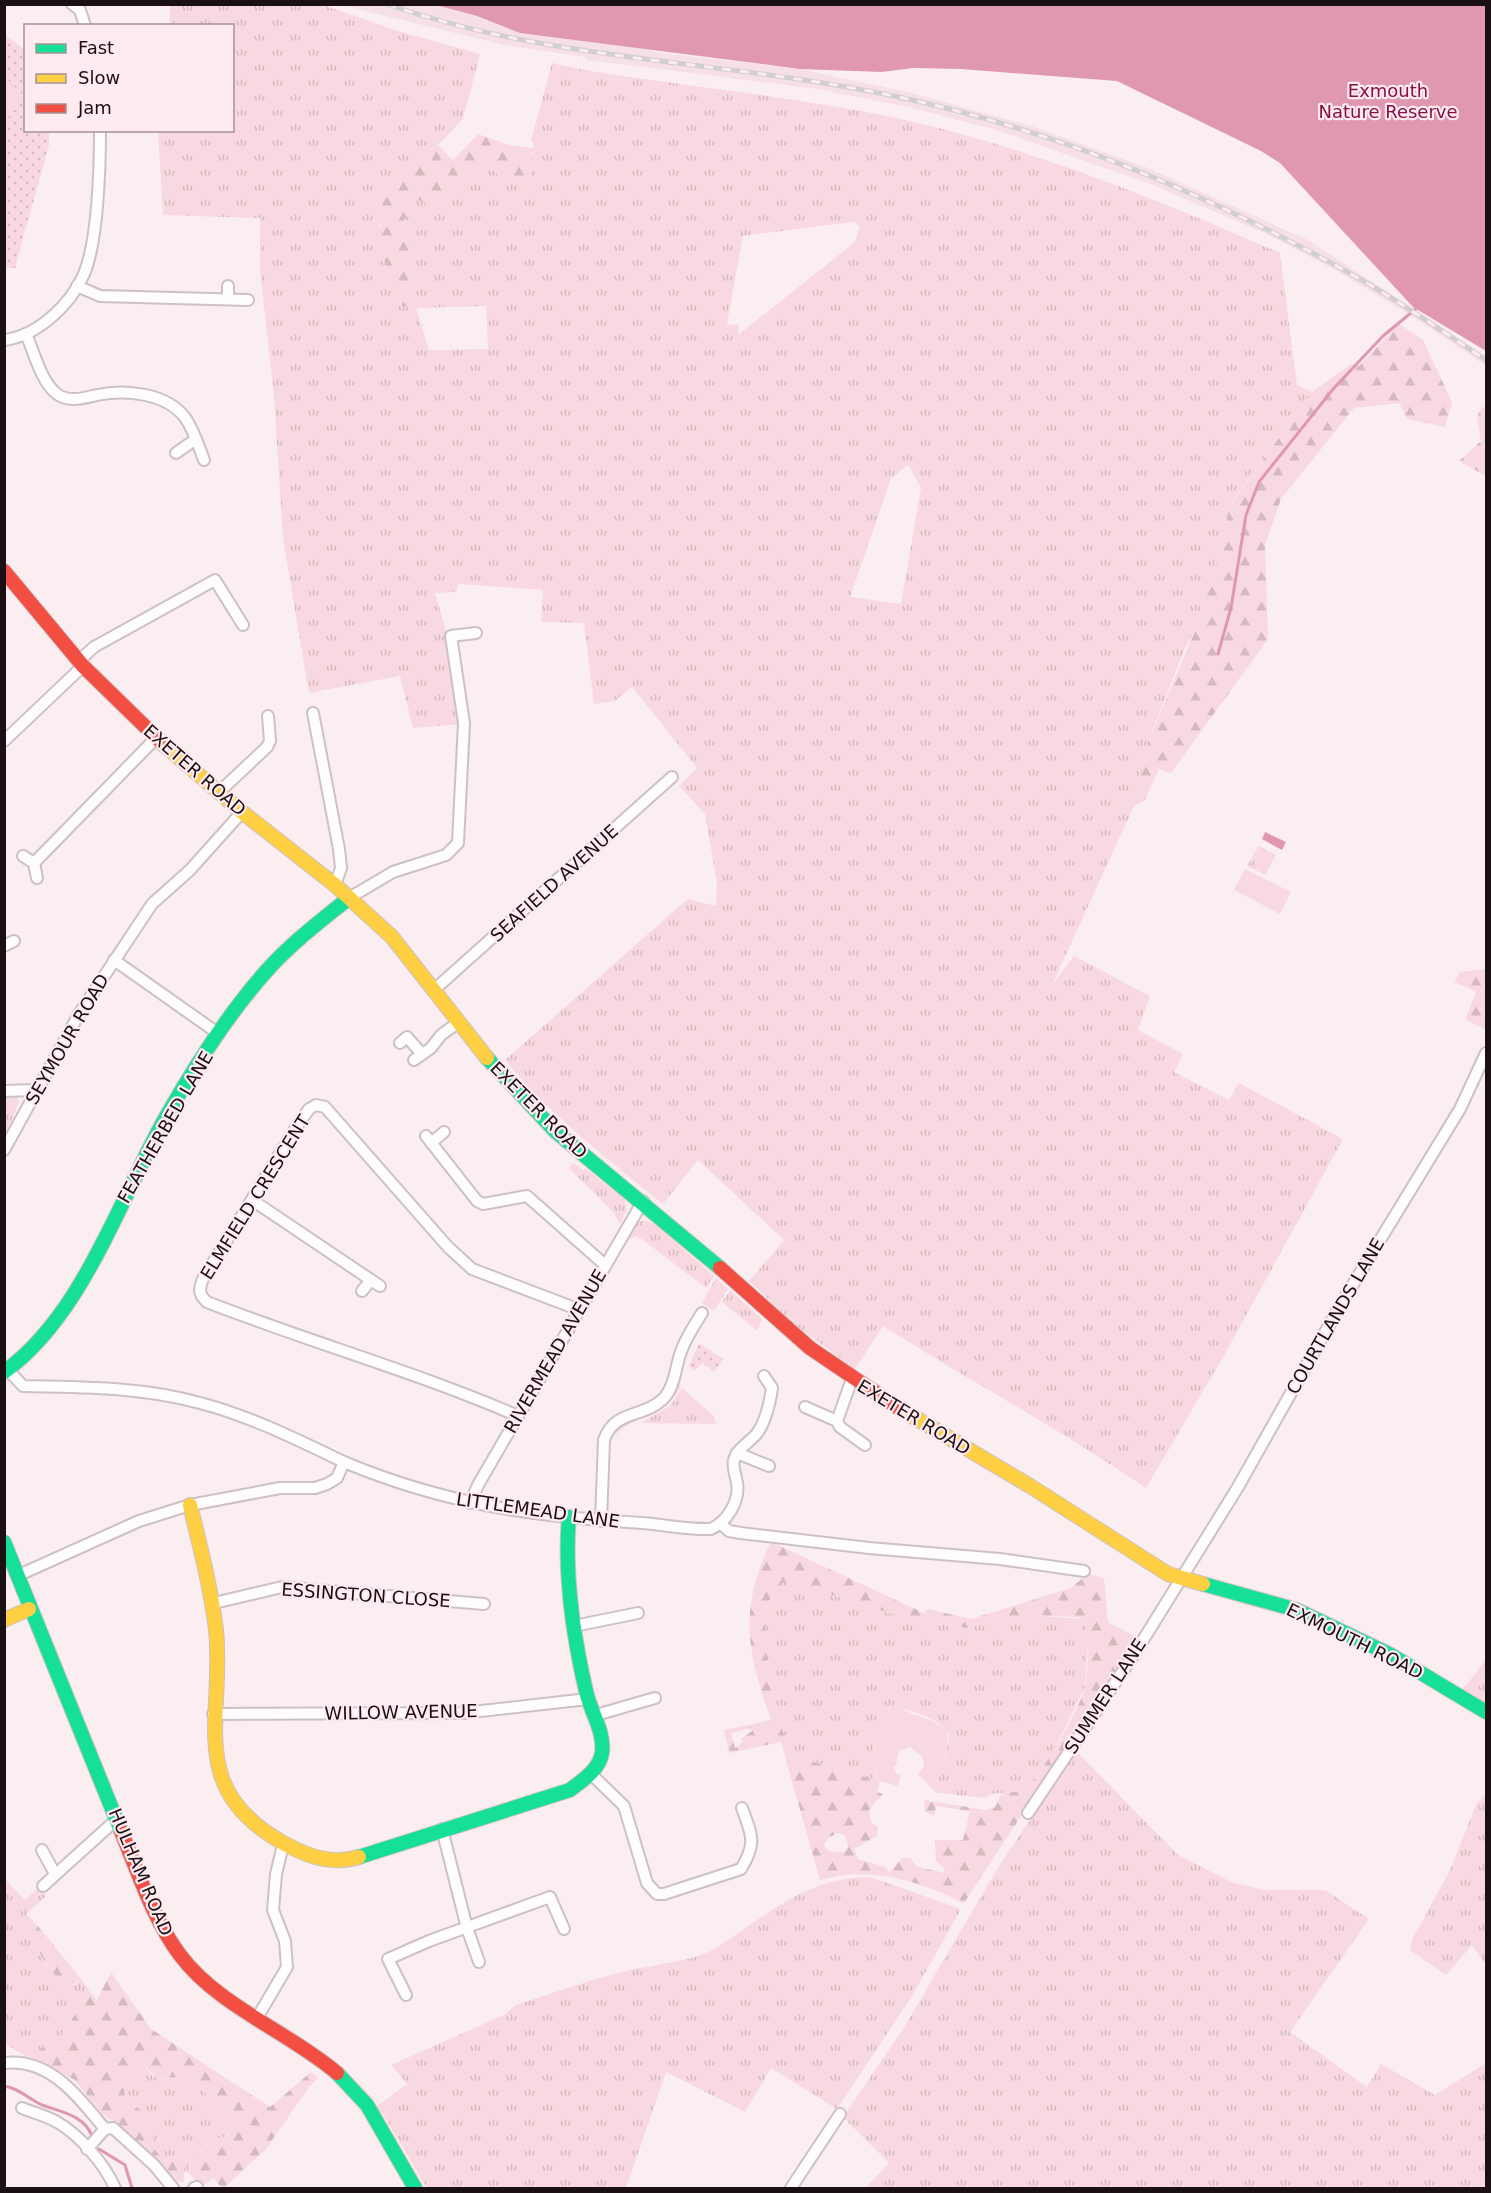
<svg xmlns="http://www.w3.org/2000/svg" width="1491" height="2193" font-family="'DejaVu Sans',sans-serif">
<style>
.built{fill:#f6e0e6}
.grass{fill:url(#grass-tufts);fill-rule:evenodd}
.forest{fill:url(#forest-firs);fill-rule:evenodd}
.park{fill:url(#park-dots)}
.garden{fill:#f9d9e1}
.water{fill:#df98af}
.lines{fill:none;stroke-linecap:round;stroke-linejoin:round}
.stream{stroke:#df98af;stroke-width:3}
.street-casing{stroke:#cdc1c4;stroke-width:14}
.fast-casing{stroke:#cdc1c4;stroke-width:16}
.slow-casing{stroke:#cdc1c4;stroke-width:16}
.jam-casing{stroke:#cdc1c4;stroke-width:16}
.street{stroke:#fefcfd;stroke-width:10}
.fast{stroke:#16e098;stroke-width:14}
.slow{stroke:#ffcf43;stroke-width:14}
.jam{stroke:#f24e42;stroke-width:14}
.rail-casing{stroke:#d2cfd0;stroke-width:5}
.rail{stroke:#feeaef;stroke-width:3;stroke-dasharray:9;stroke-linecap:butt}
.labels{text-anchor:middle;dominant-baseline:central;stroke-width:4.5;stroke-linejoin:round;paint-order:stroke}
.park-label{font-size:18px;fill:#880f48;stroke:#feeaef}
.street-label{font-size:18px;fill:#1a0f13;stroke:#feeaef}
</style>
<defs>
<pattern id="grass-tufts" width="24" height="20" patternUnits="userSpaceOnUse" patternTransform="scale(1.5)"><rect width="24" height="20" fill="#f9d9e1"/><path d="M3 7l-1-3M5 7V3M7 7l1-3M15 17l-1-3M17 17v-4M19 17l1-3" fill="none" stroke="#d5b9c0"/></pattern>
<pattern id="forest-firs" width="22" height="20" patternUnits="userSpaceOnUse" patternTransform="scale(1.5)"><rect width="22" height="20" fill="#f9d9e1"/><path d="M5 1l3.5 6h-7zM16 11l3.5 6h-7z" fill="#d5b9c0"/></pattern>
<pattern id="park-dots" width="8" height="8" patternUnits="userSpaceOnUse" patternTransform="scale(1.5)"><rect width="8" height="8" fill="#f9d9e1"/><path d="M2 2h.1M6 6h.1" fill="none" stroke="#d5b9c0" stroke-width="1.8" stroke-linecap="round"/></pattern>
</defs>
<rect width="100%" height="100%" fill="#faeef1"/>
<!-- built -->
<polygon class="built" points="347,5 436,5 476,16 661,53 800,69 912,93 1031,126 1148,168 1308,240 1486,356 1486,366 1415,318 1330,267 1262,232 1148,183 996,130 912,108 817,89 587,60 585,57 504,45 361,10"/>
<!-- grass -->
<g class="grass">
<path d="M170,5H323L398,31L480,54L463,119L429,154L393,180L380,227L415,307L404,218L410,215L409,195L442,211L460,185L482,162L504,179L528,188L534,142L531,140L552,63L590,71C686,86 783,96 877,114C1017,142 1150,196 1280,253L1297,385L1312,392L1229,506L1222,549L1205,593L1195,631L1185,648L1148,742L1134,806L1052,985L1074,956L1150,996L1138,1030L1183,1054L1174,1072L1229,1100L1239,1083L1343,1139L1226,1352L1146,1488C1061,1430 970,1381 883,1326L855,1369L798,1327L749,1281L784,1240L698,1160L663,1204C608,1159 550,1115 505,1060L682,904L688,899L716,906L717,884L705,814L679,786L697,768L632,687L615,701L594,704L584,623L541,622L543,590L458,584L456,592L435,593L448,637L462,724L413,728L400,676L309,693L283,539L274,396L260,269V218L163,215L158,131L232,130V26L170,25ZM854,222L860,227L855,242L738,335L739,325L727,324L743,236ZM486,306L488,349L429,350L416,308ZM908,465L921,488L901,604L850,597L891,479Z"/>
<polygon points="1258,846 1276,855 1265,875 1247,866"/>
<polygon points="5,1096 17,1096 19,1102 5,1135"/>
<polygon points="574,1163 584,1171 586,1169 624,1199 627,1209 620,1224 614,1213 570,1169 566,1171"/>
<polygon points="639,1221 648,1221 656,1225 714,1276 706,1288 643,1240 636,1236 625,1242"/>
<polygon points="716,1278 728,1289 714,1311 702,1303"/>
<polygon points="730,1290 762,1319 757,1331 722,1302"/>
<path d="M677,1384L681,1386C664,1418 639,1413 616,1434L612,1432Z"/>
<polygon points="682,1388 714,1416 716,1424 640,1423 670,1406"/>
<path d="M782,1583H794L909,1619L966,1628L1028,1615L1084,1619L1089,1629L1085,1687L1052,1754L1038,1775L1023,1791L991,1794L984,1798L937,1793L933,1790L945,1764L949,1733C940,1719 906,1707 890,1708L873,1748L876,1776L873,1779L792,1756C775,1715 758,1645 769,1601C771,1595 778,1588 782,1583Z"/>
<polygon points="1486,1660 1486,1704 1463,1689"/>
<polygon points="1076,1751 1178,1855 1231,1882 1264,1890 1325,1890 1369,1919 1290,2032 1367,2087 1381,2064 1435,2095 1486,2063 1486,2188 866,2187 889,2163 843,2117 903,2029 999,1866"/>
<polygon points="1486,1794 1486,1965 1472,1945 1446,1975 1410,1950 1412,1940 1450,1870 1476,1805"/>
<path d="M870,1877L961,1909L912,1996L837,2109L771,2068L745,2112L666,2072L626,2188H427L384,2116L376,2107L407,2084L391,2065L504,2015L516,2005C553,1993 589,1980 626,1971C653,1964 696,1962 719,1946C768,1914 808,1877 870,1877Z"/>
<path d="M4,1878L25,1900L38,1888L46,1896L26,1914L38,1926L31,1936C40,1957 51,1978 74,1985L81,1979L90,1992L62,2034L45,2044L33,2058L23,2055L5,2043Z"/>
<polygon points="141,2060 152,2076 164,2079 180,2077 204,2091 213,2106 230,2119 233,2126 225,2137 209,2143 190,2157 188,2172 184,2173 184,2167 163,2159 153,2149 150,2125 135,2105 125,2097 123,2085"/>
</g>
<!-- forest -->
<g class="forest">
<path d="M478,134L509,145L533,148L528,189L504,179L482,162L460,185L442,212L409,195L410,215L404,219L416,308L402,306C388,277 378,245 382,213L370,205L393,180L438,145L453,160Z"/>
<polygon points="1399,324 1423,340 1452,402 1445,427 1407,419 1399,403 1354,408 1281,499 1265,545 1268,639 1171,773 1159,769 1145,800 1134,806 1148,742 1195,631 1205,593 1222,549 1229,507 1312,392 1351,364 1359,366"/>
<polygon points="1482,406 1486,410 1486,476 1459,461 1481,441 1477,417"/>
<polygon points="1486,969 1486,1030 1465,1019 1476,992 1454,982 1460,972"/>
<path d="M771,1542L924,1613L927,1609L971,1619L1071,1588L1087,1574L1104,1578L1108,1622L1138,1638L964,1903C920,1881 869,1865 820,1880L781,1742L729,1753L724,1730L771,1720C747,1652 738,1610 771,1542ZM782,1583H794L909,1619L966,1628L1028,1615L1077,1617L1084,1619C1091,1631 1088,1672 1085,1687C1080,1708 1042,1776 1024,1789C1019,1793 1009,1792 1002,1793L995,1807L985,1810L924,1800L925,1811L934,1816L936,1806L970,1811L963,1840H935L936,1861L944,1868V1873L918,1867L910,1858H902L890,1872L885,1867L858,1859L854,1849L877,1836L878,1827L871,1822L869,1810L883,1794L877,1792L880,1781L876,1776L873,1779L792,1756C775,1715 758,1645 769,1601C771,1595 778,1588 782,1583ZM751,1728L752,1731L741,1739L743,1742L735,1748L731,1733ZM838,1833L845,1835L848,1846C845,1855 836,1852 828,1851L824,1845L828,1838Z"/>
<path d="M38,1926L81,1979L66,1987C51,1972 39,1956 31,1936Z"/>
<polygon points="111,1972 151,2029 270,2107 311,2072 318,2078 309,2087 266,2149 226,2186 222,2188 213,2178 202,2187 188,2172 190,2157 217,2138 226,2137 233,2126 230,2119 213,2106 204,2091 180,2077 157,2079 141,2061 123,2085 125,2097 140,2110 150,2125 154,2149 163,2159 180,2162 184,2167 184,2182 177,2182 126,2131 101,2113 75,2080 33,2058 45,2044 62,2034 90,1992 97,2000"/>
</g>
<!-- park -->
<g class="park">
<polygon points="4,34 25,50 26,130 49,131 49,145 15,268 4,268"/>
<polygon points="699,1343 723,1359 714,1372 703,1363 694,1371 689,1366"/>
</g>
<!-- garden -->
<g class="garden">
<polygon points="5,77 26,98 5,121 4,121"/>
<polygon points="1245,869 1291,892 1280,914 1234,890"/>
<path d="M892,1706L932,1721L948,1730L945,1764L933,1790L918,1774L924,1767L922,1756L910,1747L899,1751L896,1765L893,1767L898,1775L901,1774L898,1786L880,1781C864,1759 878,1726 892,1706Z"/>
</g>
<!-- water -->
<g class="water">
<polygon points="436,5 1486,5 1486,351 1413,307 1280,163 1261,151 1117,81 961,69 913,68 882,72 800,69 520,33 477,16"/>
<polygon points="1265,832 1286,842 1282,850 1262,839"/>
</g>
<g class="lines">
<!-- stream -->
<g class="stream">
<polyline points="1218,654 1231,608 1246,515 1259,482 1334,388 1383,336 1418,307"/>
<path d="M4,2086C21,2089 28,2099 42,2105C61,2112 84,2115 92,2136"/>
<polyline points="99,2149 125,2165 132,2188"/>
</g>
<!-- street casing -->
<g class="street-casing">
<g id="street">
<polyline points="72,4 80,10 85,26"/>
<polyline points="77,286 100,296 248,300"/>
<polyline points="228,299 228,286"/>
<path d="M26,334C34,352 41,382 57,394C69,403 84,398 97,395C125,389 168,393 186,419C194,431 199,447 204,460"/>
<path d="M4,340C38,336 71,304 84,274C98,241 100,167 100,130"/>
<polyline points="176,453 196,439"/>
<polyline points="79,661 94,647 215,580 243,625"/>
<polyline points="313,713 339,849 341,868 335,885"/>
<polyline points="4,741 83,666"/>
<polyline points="218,793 267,747 270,741 268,716"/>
<polyline points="23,856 34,863 37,878"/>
<polyline points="34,863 156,738"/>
<polyline points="349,898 393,872 446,855 458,843 464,723 451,636 476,633"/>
<polyline points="4,946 14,941"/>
<polyline points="114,960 219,1034"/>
<polyline points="435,989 672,777"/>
<polyline points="400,1043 407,1037 422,1054"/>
<polyline points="414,1060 431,1048 441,1035 459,1022"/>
<polyline points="4,1091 35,1090"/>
<polyline points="426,1136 477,1201 483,1204 527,1196 605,1265"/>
<polyline points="431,1143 444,1132"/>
<polyline points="4,1150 79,1014 152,904 190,870 242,812"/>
<polyline points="252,1200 380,1286"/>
<polyline points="362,1291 371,1280"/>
<path d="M8,1370L23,1386C83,1387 142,1387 200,1403C250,1416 298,1440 344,1462"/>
<polyline points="852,1379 837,1421 840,1427 865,1445"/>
<polyline points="805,1407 837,1421"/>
<path d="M518,1416C417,1372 309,1342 207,1302C198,1294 199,1289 203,1279L297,1126L309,1109L316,1105L325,1107L448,1247L472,1269L580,1310"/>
<polyline points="737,1453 769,1466"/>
<polyline points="470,1503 478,1485 643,1201"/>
<path d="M601,1521L604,1440C614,1410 642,1418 662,1400C676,1387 675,1365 682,1349C687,1336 695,1324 702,1313"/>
<polyline points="721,1524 729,1531 741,1533 869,1548 1000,1559 1084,1571"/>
<path d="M19,1575L139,1521L190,1505L280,1488H315L327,1484L337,1478L344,1462C444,1504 536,1517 643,1523C666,1525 689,1530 711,1529C727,1522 740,1501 737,1483C736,1475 732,1468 734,1460C737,1448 751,1442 758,1432C766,1420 770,1402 772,1388L764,1376"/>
<polyline points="214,1603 282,1587 484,1604"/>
<polyline points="574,1626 638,1613"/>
<polyline points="213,1714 463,1713 588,1699"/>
<polyline points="596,1715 655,1698"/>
<path d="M591,1774L624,1806L647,1883L657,1894H664L741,1869C757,1842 752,1836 742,1808"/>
<polyline points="1028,1813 1135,1653 1238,1487 1341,1304 1460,1109 1486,1053"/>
<polyline points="442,1829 467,1928 479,1962"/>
<polyline points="42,1850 55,1874"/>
<polyline points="43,1886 117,1819"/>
<polyline points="406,1995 388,1959 429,1941 550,1897 564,1929"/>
<polyline points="257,2018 287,1967 285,1941 273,1910 276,1874 283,1845"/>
<path d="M4,2063C50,2057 79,2098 105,2129L113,2128L154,2165L173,2188"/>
<path d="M22,2108C34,2113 47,2116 57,2122C80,2135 105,2165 115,2188"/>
<polyline points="87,2149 105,2129"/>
<polyline points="194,2188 197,2187"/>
<polyline points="791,2188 840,2114"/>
</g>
</g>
<!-- fast casing -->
<g class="fast-casing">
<g id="fast">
<polyline points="487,1058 555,1131 720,1268"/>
<path d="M4,1372C83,1315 119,1200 166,1117C196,1064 229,1012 270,967C294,941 322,920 349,898"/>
<polyline points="4,1542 121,1831"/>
<polyline points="1203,1584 1297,1610 1391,1655 1486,1712"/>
<path d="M359,1857L570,1790C583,1780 599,1770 602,1753C605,1731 590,1711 586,1691C573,1635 564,1574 569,1517"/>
<polyline points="337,2073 367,2105 415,2188"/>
</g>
</g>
<!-- slow casing -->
<g class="slow-casing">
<g id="slow">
<polyline points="164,745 242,812 335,885 392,937 487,1058"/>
<polyline points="897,1407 1030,1486 1168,1574 1203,1584"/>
<path d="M190,1505C200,1546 211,1588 216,1630C225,1718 184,1789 285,1844C309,1857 333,1865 359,1857"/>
<polyline points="4,1620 29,1609"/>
</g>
</g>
<!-- jam casing -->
<g class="jam-casing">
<g id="jam">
<polyline points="4,571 83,666 164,745"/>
<polyline points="720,1268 810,1348 897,1407"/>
<path d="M121,1831C138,1872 153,1919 180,1955C218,2006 289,2032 337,2073"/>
</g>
</g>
<!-- street -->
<use href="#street" class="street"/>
<!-- fast -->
<use href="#fast" class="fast"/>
<!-- slow -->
<use href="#slow" class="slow"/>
<!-- jam -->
<use href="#jam" class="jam"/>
<!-- rail casing -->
<g class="rail-casing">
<path id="rail" d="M387,4C551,62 725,60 894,96C1051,129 1203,192 1342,269C1392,296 1439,329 1486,360"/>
</g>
<!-- rail -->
<use href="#rail" class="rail"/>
</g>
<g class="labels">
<!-- park labels -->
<g class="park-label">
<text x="1388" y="90">Exmouth<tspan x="1388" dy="21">Nature Reserve</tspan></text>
</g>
<!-- street labels -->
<g class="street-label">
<text transform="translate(195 770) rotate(41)">EXETER ROAD</text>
<text transform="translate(554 883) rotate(-42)">SEAFIELD AVENUE</text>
<text transform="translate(67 1039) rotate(-60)">SEYMOUR ROAD</text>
<text transform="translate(539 1110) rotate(45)">EXETER ROAD</text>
<text transform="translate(165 1127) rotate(-60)">FEATHERBED LANE</text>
<text transform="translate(255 1197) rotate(-58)">ELMFIELD CRESCENT</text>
<text transform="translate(1335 1316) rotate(-60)">COURTLANDS LANE</text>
<text transform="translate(555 1351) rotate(-60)">RIVERMEAD AVENUE</text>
<text transform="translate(914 1417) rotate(31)">EXETER ROAD</text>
<text transform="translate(538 1510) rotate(8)">LITTLEMEAD LANE</text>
<text transform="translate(366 1595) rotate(4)">ESSINGTON CLOSE</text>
<text transform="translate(1355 1641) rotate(26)">EXMOUTH ROAD</text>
<text transform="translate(1105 1696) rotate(-57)">SUMMER LANE</text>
<text transform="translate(401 1712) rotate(-1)">WILLOW AVENUE</text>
<text transform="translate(141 1872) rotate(67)">HULHAM ROAD</text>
</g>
</g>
<!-- border -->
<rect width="1491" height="2193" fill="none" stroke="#1a0f13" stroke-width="12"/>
<!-- legend -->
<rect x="24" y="24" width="210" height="108" fill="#feeaef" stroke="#a39297" stroke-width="1.5"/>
<rect x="36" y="44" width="30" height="9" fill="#16e098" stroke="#a39297" stroke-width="1.5"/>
<text x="78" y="54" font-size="18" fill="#1a0f13">Fast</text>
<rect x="36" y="74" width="30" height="9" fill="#ffcf43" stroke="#a39297" stroke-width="1.5"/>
<text x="78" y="84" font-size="18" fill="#1a0f13">Slow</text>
<rect x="36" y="104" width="30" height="9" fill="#f24e42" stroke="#a39297" stroke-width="1.5"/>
<text x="78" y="114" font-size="18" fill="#1a0f13">Jam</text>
</svg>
